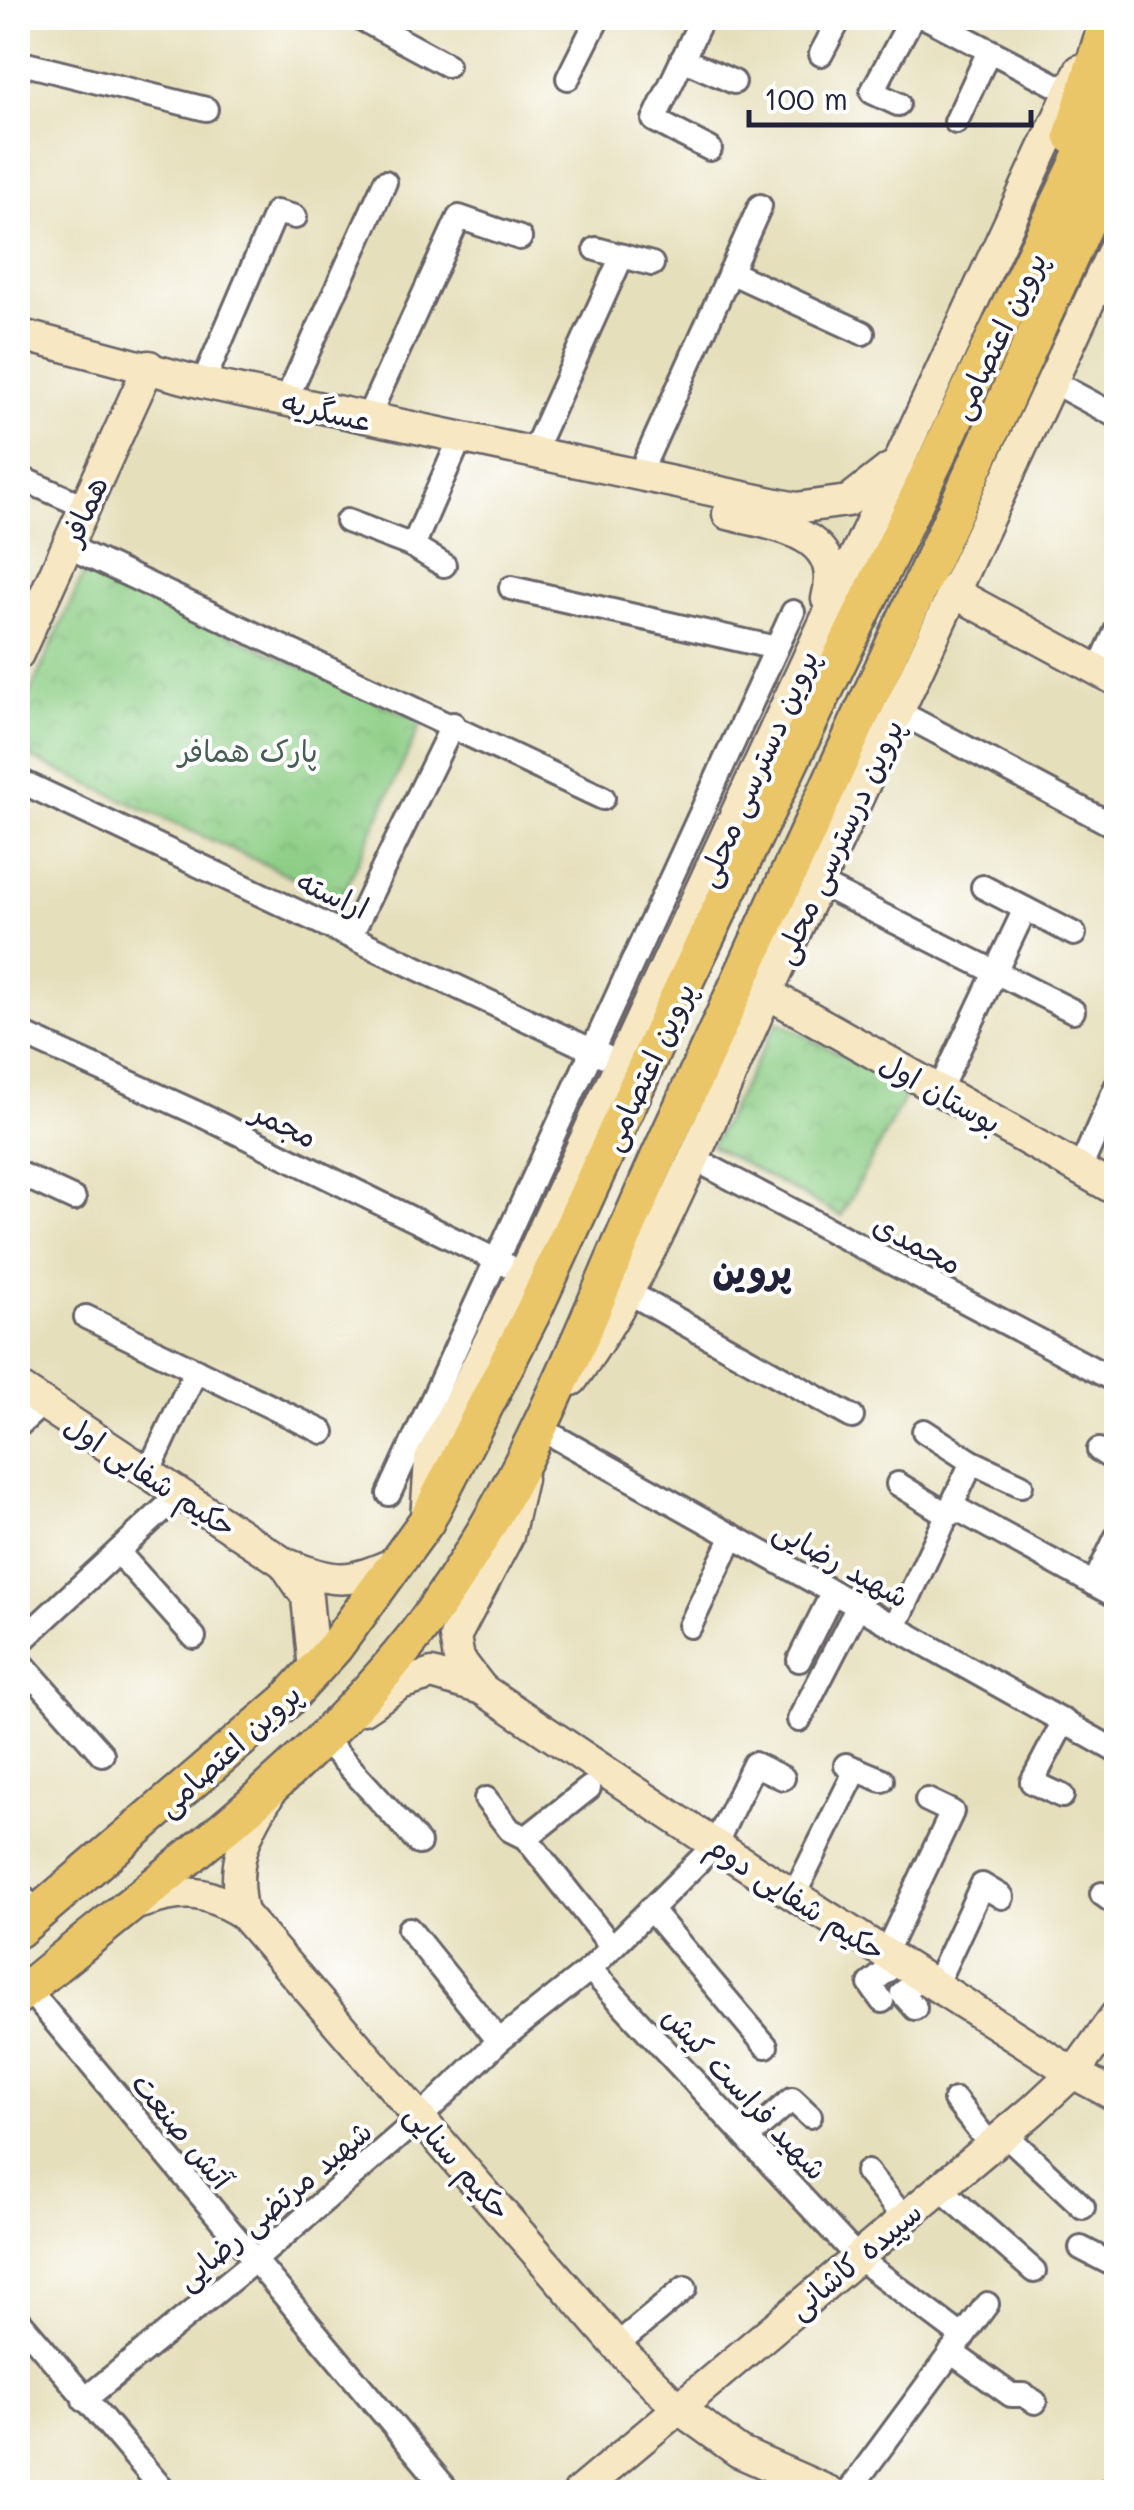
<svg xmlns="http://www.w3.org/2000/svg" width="1134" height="2510" font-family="Mali,'Playpen Sans Arabic',sans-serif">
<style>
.park{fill:url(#park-crowns);stroke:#587860;stroke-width:2.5}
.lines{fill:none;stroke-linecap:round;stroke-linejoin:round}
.street-casing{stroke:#676468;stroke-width:28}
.secondary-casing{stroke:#676468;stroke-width:35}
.primary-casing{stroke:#676468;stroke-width:40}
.street{stroke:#fff;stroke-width:22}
.secondary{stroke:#f7e8c3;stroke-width:30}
.primary{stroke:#ebc669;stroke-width:35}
.labels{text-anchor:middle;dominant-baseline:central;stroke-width:8;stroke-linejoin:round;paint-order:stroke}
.street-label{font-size:30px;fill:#22223b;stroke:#fff}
.park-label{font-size:30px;fill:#475e55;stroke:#fff}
.quarter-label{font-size:35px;font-weight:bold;fill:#22223b;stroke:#fff}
</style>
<defs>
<pattern id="park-crowns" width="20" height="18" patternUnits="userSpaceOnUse" patternTransform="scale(2.5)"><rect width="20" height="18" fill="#8dce85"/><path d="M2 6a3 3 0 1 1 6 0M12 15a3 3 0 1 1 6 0" fill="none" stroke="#79b174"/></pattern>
</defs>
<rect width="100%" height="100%" fill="#fff"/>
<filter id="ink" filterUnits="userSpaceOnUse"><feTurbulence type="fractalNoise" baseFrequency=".01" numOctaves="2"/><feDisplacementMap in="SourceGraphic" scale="20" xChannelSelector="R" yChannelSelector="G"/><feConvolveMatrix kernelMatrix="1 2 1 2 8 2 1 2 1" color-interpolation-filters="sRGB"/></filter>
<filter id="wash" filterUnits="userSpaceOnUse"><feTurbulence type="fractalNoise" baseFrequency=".0048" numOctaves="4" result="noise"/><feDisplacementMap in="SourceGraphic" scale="40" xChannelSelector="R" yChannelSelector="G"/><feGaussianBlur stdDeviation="2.25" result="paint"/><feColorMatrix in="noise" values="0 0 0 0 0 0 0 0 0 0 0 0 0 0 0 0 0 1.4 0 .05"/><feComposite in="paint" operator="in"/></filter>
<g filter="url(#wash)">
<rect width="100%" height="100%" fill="#e6dfbb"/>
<!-- park -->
<g class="park">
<polygon points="86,569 422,722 341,899 18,752 18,719"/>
<polygon points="778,1021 908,1091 841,1216 711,1146"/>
</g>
</g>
<g filter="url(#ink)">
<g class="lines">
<!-- street casing -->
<g class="street-casing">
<g id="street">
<polyline points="360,18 447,65"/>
<polyline points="702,18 654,120 710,149"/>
<polyline points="927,18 1069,92"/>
<polyline points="821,54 840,18"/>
<polyline points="682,59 734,82"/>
<polyline points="18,62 206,109"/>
<polyline points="568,78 598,18"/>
<polyline points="898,104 872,92 912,18"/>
<polyline points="956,122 989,51"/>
<polyline points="596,249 652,264"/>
<polyline points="730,272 863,333"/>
<polyline points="1051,381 1116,416"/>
<polyline points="203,383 276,212 295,217"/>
<polyline points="286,400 385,182"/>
<polyline points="367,419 459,217 520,238"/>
<polyline points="532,455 622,256"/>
<polyline points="639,475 760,206"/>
<polyline points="18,477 84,506"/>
<polyline points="347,521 413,546 460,439"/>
<polyline points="67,546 603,798"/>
<polyline points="413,546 444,565"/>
<polyline points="511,588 776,648"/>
<polyline points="1098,670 1116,631"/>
<polyline points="897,711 1116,827"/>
<polyline points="18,780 604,1056"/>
<polyline points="818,883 1073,1011"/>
<polyline points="983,887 1074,934"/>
<polyline points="351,935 453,724"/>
<polyline points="18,1032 199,1114 506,1265"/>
<polyline points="939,1091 1025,909"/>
<polyline points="691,1157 1116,1381"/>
<polyline points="1080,1169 1116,1087"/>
<polyline points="18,1173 74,1199"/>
<polyline points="628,1292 852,1417"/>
<polyline points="86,1317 323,1432"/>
<polyline points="18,1426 42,1404"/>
<polyline points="538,1427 1116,1751"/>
<polyline points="924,1431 972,1462 1021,1485"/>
<polyline points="1099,1450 1116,1461"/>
<polyline points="148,1473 196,1370"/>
<polyline points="898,1484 948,1515 959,1510 1116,1596"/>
<polyline points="389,1494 793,612"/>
<polyline points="118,1552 194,1637"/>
<polyline points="1094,1584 1116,1538"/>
<polyline points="690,1626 733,1536"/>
<polyline points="895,1627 972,1462"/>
<polyline points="18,1644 181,1493"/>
<polyline points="18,1659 102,1754"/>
<polyline points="799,1660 833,1592"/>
<polyline points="799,1720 858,1606"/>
<polyline points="323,1738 419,1843"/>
<polyline points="846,1765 882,1780"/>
<polyline points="589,1788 526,1838 612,1947"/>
<polyline points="1062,1796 1032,1782 1064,1721"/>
<polyline points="486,1799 510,1830 526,1838"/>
<polyline points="18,1892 37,1914"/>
<polyline points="1102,1894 1116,1904"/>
<polyline points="794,1895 856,1770"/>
<polyline points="650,1909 766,2046"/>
<polyline points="409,1929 499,2041"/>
<polyline points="885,1954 952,1812 927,1800"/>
<polyline points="590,1969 857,2257 963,2337"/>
<polyline points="935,1986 982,1885 1002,1897"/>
<polyline points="27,1988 449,2492"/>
<polyline points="882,2001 870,1984 898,1962"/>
<polyline points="915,2008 902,1993 922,1977"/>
<polyline points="955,2100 991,2146"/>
<polyline points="1005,2134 1083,2207"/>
<polyline points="747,2138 792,2099 810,2116"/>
<polyline points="867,2172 904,2218"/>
<polyline points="940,2188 1034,2271"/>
<polyline points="1081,2248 1116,2266"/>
<polyline points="18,2319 165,2492"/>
<polyline points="617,2345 685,2288"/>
<polyline points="951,2352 1011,2395 1024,2395 1035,2402"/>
<polyline points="84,2400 253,2262 422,2116 499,2041 590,1969 715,1845 754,1764 783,1778"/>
<polyline points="848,2492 987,2304"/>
<polyline points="1106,2492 1107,2491"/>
</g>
</g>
<!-- secondary casing -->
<g class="secondary-casing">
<g id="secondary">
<polyline points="18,334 203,383 796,508 848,501 889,469"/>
<path d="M728,514C776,526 845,532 827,599"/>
<polyline points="951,591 1116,680"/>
<polyline points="18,654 149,366"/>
<polyline points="767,993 1116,1190"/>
<path d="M572,1380C660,1258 712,1111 775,976C888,731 1001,487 1116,244"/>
<path d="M18,1387L284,1563C338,1584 347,1584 399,1561"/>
<polyline points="426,1519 430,1460 524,1272 1080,70"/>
<polyline points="284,1563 307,1597 314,1670"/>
<polyline points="482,1689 459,1659 455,1637 508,1536 521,1479"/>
<polyline points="363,1709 400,1684 432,1674 482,1689 715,1845 1073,2073 1116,2096"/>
<path d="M136,1904C183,1890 199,1887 242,1913L625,2355L678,2408L739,2452L830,2492"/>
<path d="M242,1913C231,1865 243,1836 269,1795"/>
<polyline points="579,2492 1032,2111 1077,2069 1116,2015"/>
</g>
</g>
<!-- primary casing -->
<g class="primary-casing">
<g id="primary">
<polyline points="1072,136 1108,18"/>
<polyline points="18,1930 286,1701 335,1647 426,1522 535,1308 672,1009 1116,84"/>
<path d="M18,1996C154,1883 304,1777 414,1637C528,1490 589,1308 666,1141C818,814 966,485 1116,157"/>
</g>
</g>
<!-- street -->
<use href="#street" class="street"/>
<!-- secondary -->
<use href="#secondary" class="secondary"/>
<!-- primary -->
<use href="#primary" class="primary"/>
</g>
</g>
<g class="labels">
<!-- street labels -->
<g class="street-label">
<text transform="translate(997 335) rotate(-64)">پروین اعتصامی</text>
<text transform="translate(327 410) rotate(13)">عسگریه</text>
<text transform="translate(83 510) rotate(-66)">همافر</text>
<text transform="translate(756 768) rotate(-66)">پروین دسترسی محلی</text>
<text transform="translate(837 841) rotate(-65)">پروین درسترسی محلی</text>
<text transform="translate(333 893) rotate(25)">اراسته</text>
<text transform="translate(647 1066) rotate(-65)">پروین اعتصامی</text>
<text transform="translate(941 1092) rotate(29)">بوستان اول</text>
<text transform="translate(285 1123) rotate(26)">مجمر</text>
<text transform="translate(918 1243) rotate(28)">محمدی</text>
<text transform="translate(151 1475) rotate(33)">حکیم شفایی اول</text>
<text transform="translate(842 1562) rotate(29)">شهید رضایی</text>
<text transform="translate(228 1749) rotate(-42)">پروین اعتصامی</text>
<text transform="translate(797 1897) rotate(33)">حکیم شفایی دوم</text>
<text transform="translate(746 2092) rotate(47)">شهید فراست کیش</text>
<text transform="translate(183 2130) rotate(51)">آتش صنعت</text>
<text transform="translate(459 2161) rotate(49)">حکیم سنایی</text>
<text transform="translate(273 2204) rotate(-40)">شهید مرتضی رضایی</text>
<text transform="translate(854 2259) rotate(-40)">سپیده کاشانی</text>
</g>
<!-- park labels -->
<g class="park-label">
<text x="248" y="750">پارک همافر</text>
</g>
<!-- quarter labels -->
<g class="quarter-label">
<text x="752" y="1270">پروین</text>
</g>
</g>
<!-- margin -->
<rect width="1134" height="2510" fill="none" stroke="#fff" stroke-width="60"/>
<!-- scale -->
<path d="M749 110v15h282v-15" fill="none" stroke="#22223b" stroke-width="5"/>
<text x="764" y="110" font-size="30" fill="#22223b" stroke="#ffffff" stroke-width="8" paint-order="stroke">100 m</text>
</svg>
